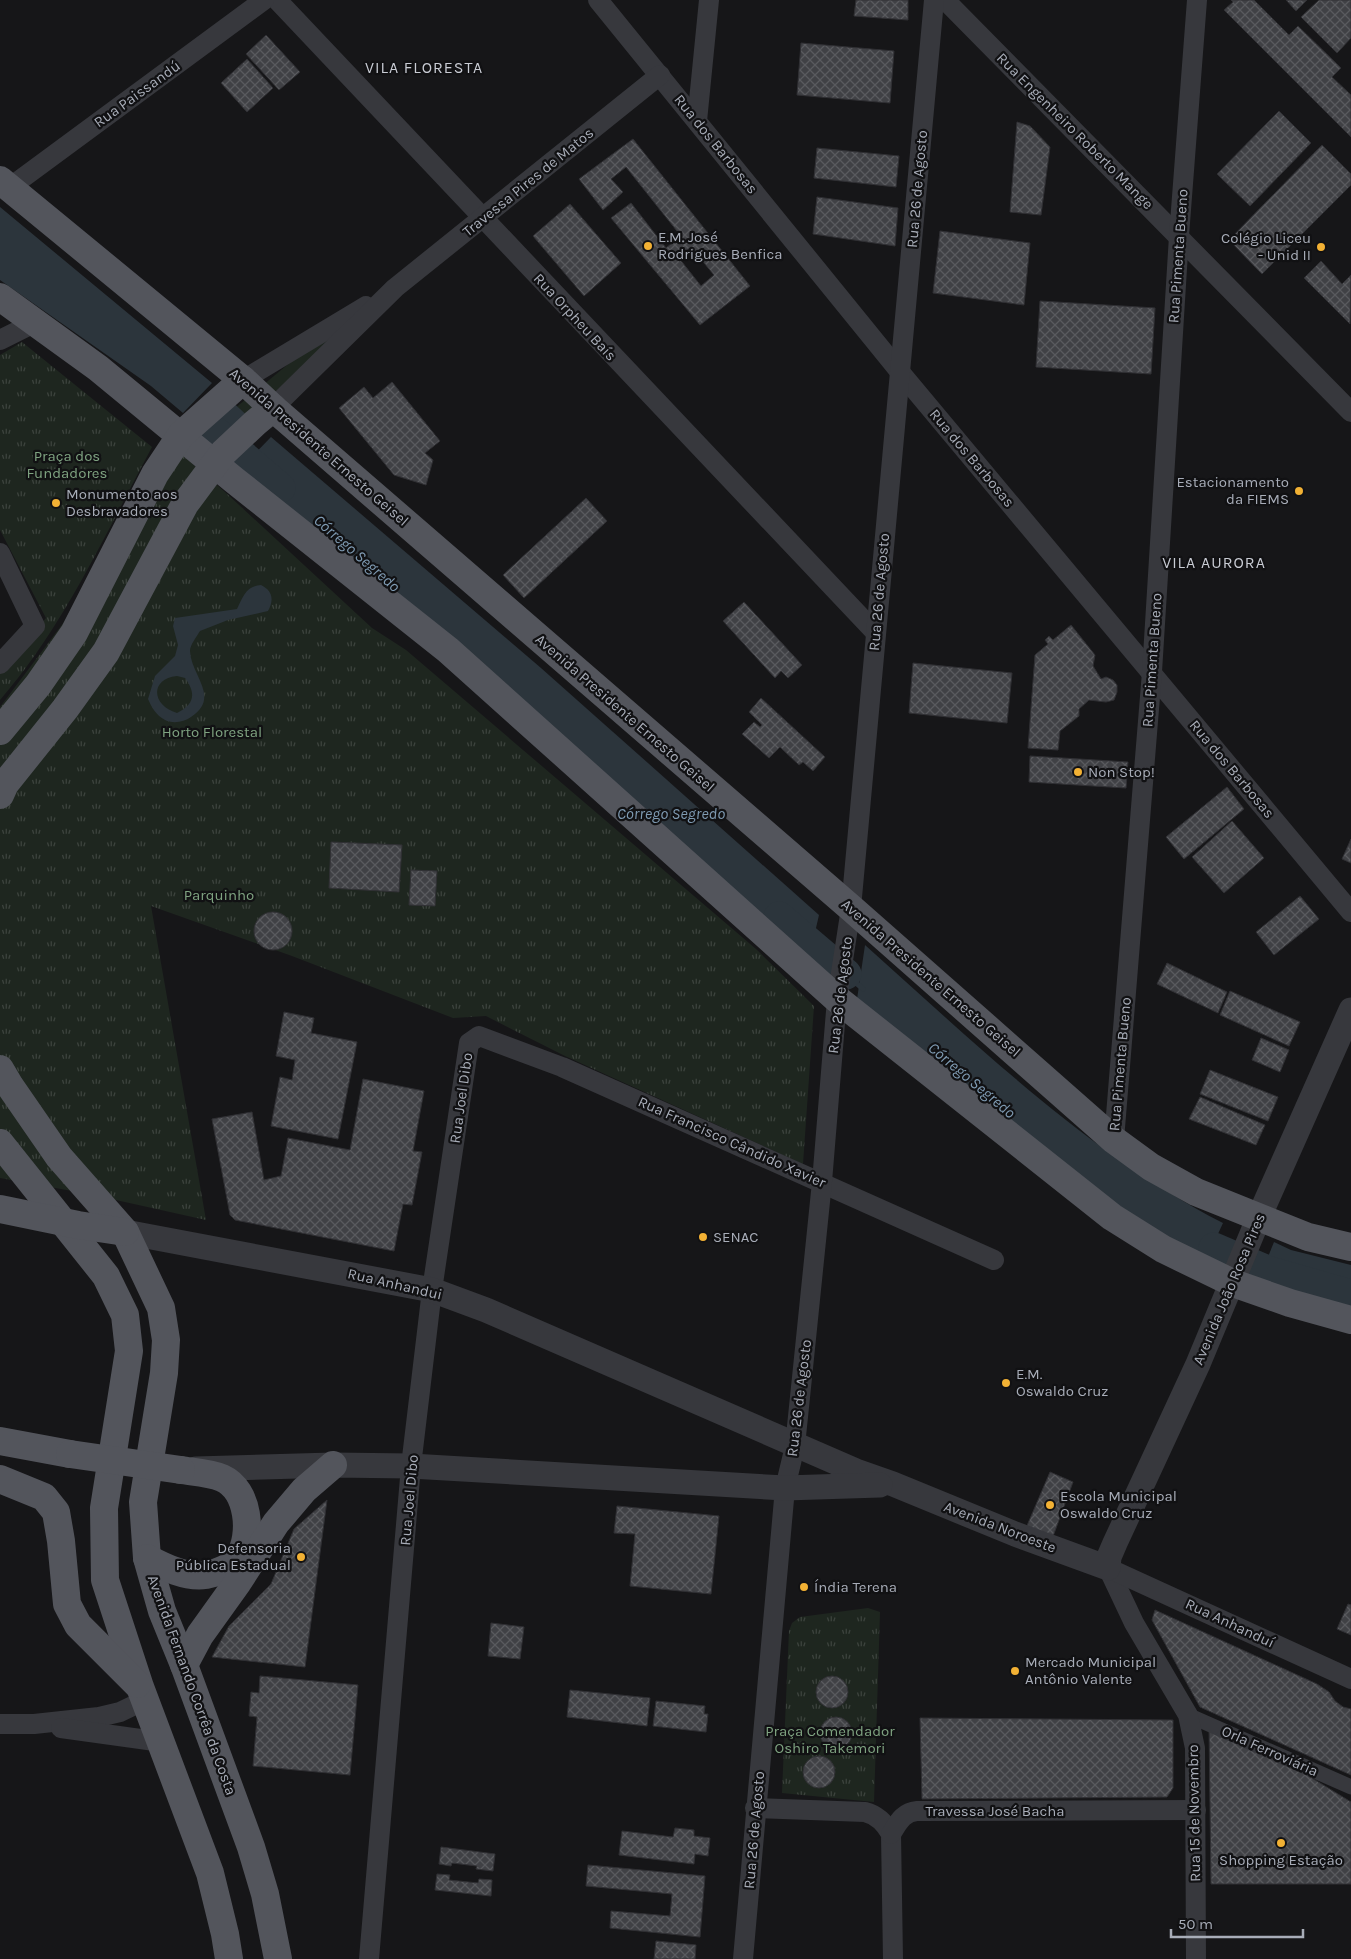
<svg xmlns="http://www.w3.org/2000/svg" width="1351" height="1959" font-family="Karla,sans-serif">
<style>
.grass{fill:#1e261f}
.park{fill:url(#park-tufts)}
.water{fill:#2c353c;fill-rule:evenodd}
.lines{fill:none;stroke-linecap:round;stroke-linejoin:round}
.stream{stroke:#2c353c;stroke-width:5}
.river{stroke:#2c353c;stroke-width:31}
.building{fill:url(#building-cross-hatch);stroke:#303034;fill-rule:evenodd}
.pedestrian{stroke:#37383d;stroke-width:15}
.minor{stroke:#37383d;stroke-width:20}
.tertiary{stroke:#37383d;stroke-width:25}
.primary{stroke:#53555c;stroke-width:28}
.primary-bridge{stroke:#53555c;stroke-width:28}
.poi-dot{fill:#f2b134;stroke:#111113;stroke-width:2}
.labels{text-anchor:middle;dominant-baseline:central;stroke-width:4.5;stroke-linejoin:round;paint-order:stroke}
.street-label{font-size:15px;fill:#a8adb8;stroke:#111113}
.poi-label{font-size:15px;fill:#a8adb8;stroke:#111113;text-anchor:start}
.park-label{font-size:15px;fill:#7fa381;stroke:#111113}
.neighbourhood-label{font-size:16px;letter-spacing:1px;fill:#c9ccd4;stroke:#111113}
.water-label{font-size:16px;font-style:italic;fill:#7f9bb3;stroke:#111113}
</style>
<defs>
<pattern id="park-tufts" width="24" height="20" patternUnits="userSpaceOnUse" patternTransform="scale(1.25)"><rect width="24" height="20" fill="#1e261f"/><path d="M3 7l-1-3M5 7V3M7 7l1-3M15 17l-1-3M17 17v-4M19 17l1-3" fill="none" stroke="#3c433d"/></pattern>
<pattern id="building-cross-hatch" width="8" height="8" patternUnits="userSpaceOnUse" patternTransform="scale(1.25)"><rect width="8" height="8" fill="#404145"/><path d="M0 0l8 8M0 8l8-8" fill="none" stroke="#595a5e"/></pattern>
</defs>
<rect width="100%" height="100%" fill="#161618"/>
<!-- grass -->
<polygon class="grass" points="328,331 337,339 208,449 199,438"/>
<!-- park -->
<g class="park">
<path d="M22,342L152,447C105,534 65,625 0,700V674L46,618L0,530V355Z"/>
<polygon points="164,439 225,492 372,628 406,650 756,949 814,1006 803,1164 565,1056 486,1016 453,1018 292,956 151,906 206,1220 89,1194 0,1178 0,707 64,622"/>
<polygon points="868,1608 880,1612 874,1802 782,1793 789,1631 792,1623 800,1617"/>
</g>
<!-- water -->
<g class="water">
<polygon points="0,207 212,383 183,413 151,386 0,280"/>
<polygon points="225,395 254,422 222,452 193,426"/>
<polygon points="271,437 541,668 819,915 810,954 759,918 241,468"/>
<path d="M261,585C273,591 274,600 268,611L228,620L200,631C197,636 190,645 190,651C191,676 221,697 191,717C184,722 173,724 165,720C156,715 152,708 148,699L155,676L175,656L178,645L173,626L175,618L237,609C243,597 246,586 261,585ZM177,676L185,678C196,693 195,704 177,713C152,706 149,679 177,676Z"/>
<path d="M865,945C978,1046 1088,1153 1223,1223L1207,1258L1171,1246L856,1006Z"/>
<polygon points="1274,1242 1291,1250 1351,1265 1351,1307 1322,1300 1259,1279"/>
</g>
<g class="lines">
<!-- stream -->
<polyline class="stream" points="847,975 863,989"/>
<!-- river -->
<g class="river">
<polyline points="215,432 280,488"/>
<polyline points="779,917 846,974"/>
<polyline points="1214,1248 1270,1272 1351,1295"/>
</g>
</g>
<!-- building -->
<g class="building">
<polygon points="856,0 908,0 908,20 854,16"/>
<polygon points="1231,0 1254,0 1289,35 1298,26 1341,68 1332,77 1351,95 1351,137 1224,10 1233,2"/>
<polygon points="1286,0 1307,0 1296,11"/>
<polygon points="1319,0 1351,0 1351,38 1337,53 1301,17"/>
<polygon points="266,35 300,72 279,90 246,54"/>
<polygon points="801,43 894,51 890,103 797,95"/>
<polygon points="247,59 273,88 247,112 221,83"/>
<polygon points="1279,111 1311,143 1250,206 1217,174"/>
<polygon points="1017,122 1030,126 1050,147 1041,215 1010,212"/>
<path d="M633,139L750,286L700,325L611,218L631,203L666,248L681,236L626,167L611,179L623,192L603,210L579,179ZM691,247L714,275L701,286L678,257Z"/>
<polygon points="1322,145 1351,174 1351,185 1262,274 1229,240"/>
<polygon points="817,148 899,156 896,187 814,178"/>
<polygon points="817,197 898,208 895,246 813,234"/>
<polygon points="570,204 621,263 584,296 533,236"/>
<polygon points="940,231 1030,243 1024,305 933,293"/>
<polygon points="1321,261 1342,284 1351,275 1350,324 1304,278"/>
<polygon points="1040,301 1155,308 1151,374 1036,367"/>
<polygon points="392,382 440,441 425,453 433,460 426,485 394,475 339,408 364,387 373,398"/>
<polygon points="586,498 607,521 524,598 503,575"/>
<polygon points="744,602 802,665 788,678 781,671 775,678 723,621"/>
<polygon points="1071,625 1095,655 1093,666 1101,679 1106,677 1113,680 1117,685 1117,692 1114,700 1106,702 1089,700 1079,709 1079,716 1060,731 1058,750 1028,748 1035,655 1048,644 1045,640 1049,636 1053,640"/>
<polygon points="913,663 1012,673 1007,723 909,713"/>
<polygon points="761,698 825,757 813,771 803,762 799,765 780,747 769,758 742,734 754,722 760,727 762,725 749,712"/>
<polygon points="1030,756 1128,762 1126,788 1029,782"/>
<polygon points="1227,787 1244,809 1184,859 1166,837"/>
<polygon points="1232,821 1264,858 1224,893 1192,857"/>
<polygon points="1351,839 1351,863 1342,859"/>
<polygon points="331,842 402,845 399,892 329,888"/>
<polygon points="411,870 437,871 435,906 409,905"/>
<polygon points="1300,896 1319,919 1274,955 1256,932"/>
<circle cx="273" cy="931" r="19"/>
<polygon points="1167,963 1227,992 1218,1013 1157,984"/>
<polygon points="1230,991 1300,1022 1289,1046 1220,1015"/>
<polygon points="284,1012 314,1018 311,1033 357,1042 338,1139 271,1126 280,1077 292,1080 295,1060 276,1056"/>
<polygon points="1261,1038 1289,1050 1280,1072 1252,1060"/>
<polygon points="1210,1070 1278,1097 1268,1121 1200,1094"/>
<polygon points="363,1079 424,1091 413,1151 422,1152 412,1205 403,1204 394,1251 235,1220 230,1215 212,1119 252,1112 264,1180 281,1176 288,1138 350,1150"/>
<polygon points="1200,1097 1265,1125 1256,1145 1189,1119"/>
<polygon points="1050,1472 1073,1482 1052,1539 1026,1528"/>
<polygon points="327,1500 305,1667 212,1657 229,1626 271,1584 294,1529"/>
<polygon points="617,1506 719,1516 711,1594 630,1586 635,1534 614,1533"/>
<polygon points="1348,1604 1351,1605 1351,1635 1337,1629"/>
<polygon points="1155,1610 1317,1684 1329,1692 1335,1701 1343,1707 1351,1709 1351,1775 1200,1707 1152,1620"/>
<polygon points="491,1623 524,1627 520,1659 488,1656"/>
<polygon points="260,1676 358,1685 350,1775 253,1766 257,1717 249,1716 251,1692 259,1693"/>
<circle cx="832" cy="1692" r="16"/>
<polygon points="570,1690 650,1698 647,1726 567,1717"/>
<polygon points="656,1701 705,1706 704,1714 708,1714 706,1732 653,1726"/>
<circle cx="836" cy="1733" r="16"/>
<polygon points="920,1718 1173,1720 1173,1788 1167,1797 922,1799"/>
<polygon points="1209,1726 1284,1761 1351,1802 1351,1884 1211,1884"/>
<circle cx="819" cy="1772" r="16"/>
<polygon points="675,1828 694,1830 694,1836 710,1838 708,1856 695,1854 694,1864 619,1855 622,1831 673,1837"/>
<polygon points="441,1847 495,1854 493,1871 476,1869 477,1866 452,1863 451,1866 439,1864"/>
<polygon points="588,1865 705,1876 700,1937 610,1928 611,1911 670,1916 672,1894 586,1886"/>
<polygon points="437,1874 450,1875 449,1880 478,1883 479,1879 492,1880 491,1896 435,1890"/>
<polygon points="656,1941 696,1945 695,1959 654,1959"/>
</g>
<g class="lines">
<!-- pedestrian -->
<polyline class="pedestrian" points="1188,1715 1351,1787"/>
<!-- minor -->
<g class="minor">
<polyline points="277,0 875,632"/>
<polyline points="598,0 900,372 1351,912"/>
<polyline points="945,0 1351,412"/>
<polyline points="697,121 709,0"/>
<polyline points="9,188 264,0"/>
<polyline points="0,340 34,323"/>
<polyline points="243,380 366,306"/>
<polyline points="273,408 395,288 660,75"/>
<polyline points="0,553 35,626 0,664"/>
<polyline points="1114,1140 1152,672 1179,236 1197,0"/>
<polyline points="1108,1568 1134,1623 1188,1715 1195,1748 1196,1959"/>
<polyline points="1108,1568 1351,1679"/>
<polyline points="0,1724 34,1724 99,1717 120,1712 145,1700"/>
<polyline points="61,1728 162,1742"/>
<path d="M755,1808L865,1812C877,1815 885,1823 891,1834L893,1959"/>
<path d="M891,1834C898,1823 903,1812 917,1811L1196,1810"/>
<polyline points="369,1959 411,1466 432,1290 469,1043 479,1036 562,1067 994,1260"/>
<polyline points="743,1959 785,1488 795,1446 822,1182 837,999 851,908 934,0"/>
</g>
<!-- tertiary -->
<g class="tertiary">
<polyline points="125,1232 432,1290 486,1310 856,1471 893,1484 1015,1534 1108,1568 1109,1557 1115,1543 1198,1364 1259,1217 1351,1010"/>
<polyline points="196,1469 333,1465 411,1466 785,1488 880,1485"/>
</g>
<!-- primary -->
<g class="primary">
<polyline points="0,180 243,380 273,408 851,908 1114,1140 1151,1167 1196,1192 1308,1237 1351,1247"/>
<polyline points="0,297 98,368 234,480 448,650 837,999 1112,1217 1163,1249 1233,1283 1290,1303 1351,1320"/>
<polyline points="0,731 38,685 74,633 155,474 181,435 243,380"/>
<polyline points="0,795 5,784 65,709 106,652 185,504 223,453 255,423 273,408"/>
<polyline points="0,1069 10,1086 59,1157 125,1232 161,1308 166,1340 164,1373 143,1502 147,1558 162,1611 184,1665 251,1847 265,1894 278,1959"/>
<polyline points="0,1143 106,1276 125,1315 129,1351 104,1508 105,1580 140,1687 210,1873 225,1934 229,1959"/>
<polyline points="0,1209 78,1225 125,1232"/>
<polyline points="0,1441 70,1454"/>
<polyline points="0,1479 44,1497 56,1512 61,1541 67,1604 78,1625 137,1684"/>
<path d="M147,1558C164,1567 186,1578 206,1575C217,1573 233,1567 239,1557C253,1535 249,1490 222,1478C211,1473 194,1472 181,1470"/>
<polyline points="184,1665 200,1635 238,1582 276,1523 304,1490 333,1465"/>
</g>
<!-- primary-bridge -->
<polyline class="primary-bridge" points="70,1454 181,1470"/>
</g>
<!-- markers -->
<g class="poi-dot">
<circle cx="648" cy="246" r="5"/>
<circle cx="1321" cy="247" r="5"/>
<circle cx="1299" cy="491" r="5"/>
<circle cx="56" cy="503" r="5"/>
<circle cx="1078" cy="772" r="5"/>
<circle cx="703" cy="1237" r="5"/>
<circle cx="1006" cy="1383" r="5"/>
<circle cx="1050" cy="1505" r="5"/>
<circle cx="301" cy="1557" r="5"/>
<circle cx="804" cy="1587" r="5"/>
<circle cx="1015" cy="1671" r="5"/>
<circle cx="1281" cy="1843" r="5"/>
</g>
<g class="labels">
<!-- street labels -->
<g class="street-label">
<text transform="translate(137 94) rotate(-36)">Rua Paissandú</text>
<text transform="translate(1075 131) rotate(45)">Rua Engenheiro Roberto Mange</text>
<text transform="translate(716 144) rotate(51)">Rua dos Barbosas</text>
<text transform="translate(528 182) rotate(-39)">Travessa Pires de Matos</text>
<text transform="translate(917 189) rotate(-85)">Rua 26 de Agosto</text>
<text transform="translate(1178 256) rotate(-86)">Rua Pimenta Bueno</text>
<text transform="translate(575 317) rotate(47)">Rua Orpheu Baís</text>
<text transform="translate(319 447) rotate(41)">Avenida Presidente Ernesto Geisel</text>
<text transform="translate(972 458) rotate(50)">Rua dos Barbosas</text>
<text transform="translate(879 592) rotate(-85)">Rua 26 de Agosto</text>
<text transform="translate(1152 660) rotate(-86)">Rua Pimenta Bueno</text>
<text transform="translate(625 713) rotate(41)">Avenida Presidente Ernesto Geisel</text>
<text transform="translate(1232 769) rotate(50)">Rua dos Barbosas</text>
<text transform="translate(931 978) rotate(41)">Avenida Presidente Ernesto Geisel</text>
<text transform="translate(840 995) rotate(-83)">Rua 26 de Agosto</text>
<text transform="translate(1120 1064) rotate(-85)">Rua Pimenta Bueno</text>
<text transform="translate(461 1098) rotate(-82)">Rua Joel Dibo</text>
<text transform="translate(732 1142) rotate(24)">Rua Francisco Cândido Xavier</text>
<text transform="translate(395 1284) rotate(13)">Rua Anhandui</text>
<text transform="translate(1229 1289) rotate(-67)">Avenida João Rosa Pires</text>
<text transform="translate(799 1398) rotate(-83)">Rua 26 de Agosto</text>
<text transform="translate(409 1500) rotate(-85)">Rua Joel Dibo</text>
<text transform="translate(1000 1527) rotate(21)">Avenida Noroeste</text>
<text transform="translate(1230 1623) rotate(25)">Rua Anhanduí</text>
<text transform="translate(192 1685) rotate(70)">Avenida Fernando Corrêa da Costa</text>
<text transform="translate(1270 1751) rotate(24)">Orla Ferroviária</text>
<text x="995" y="1811">Travessa José Bacha</text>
<text transform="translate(1194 1813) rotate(-91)">Rua 15 de Novembro</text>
<text transform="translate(754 1830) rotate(-85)">Rua 26 de Agosto</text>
</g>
<!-- poi labels -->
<g class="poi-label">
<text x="658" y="237">E.M. José<tspan x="658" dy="17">Rodrigues Benfica</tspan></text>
<text x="1311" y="238" text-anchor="end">Colégio Liceu<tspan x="1311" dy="17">- Unid II</tspan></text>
<text x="1289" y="482" text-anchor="end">Estacionamento<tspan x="1289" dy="17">da FIEMS</tspan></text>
<text x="66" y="494">Monumento aos<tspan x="66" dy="17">Desbravadores</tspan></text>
<text x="1088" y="772">Non Stop!</text>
<text x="713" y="1237">SENAC</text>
<text x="1016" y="1374">E.M.<tspan x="1016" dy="17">Oswaldo Cruz</tspan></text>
<text x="1060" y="1496">Escola Municipal<tspan x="1060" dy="17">Oswaldo Cruz</tspan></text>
<text x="291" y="1548" text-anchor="end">Defensoria<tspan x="291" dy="17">Pública Estadual</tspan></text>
<text x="814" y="1587">Índia Terena</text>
<text x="1025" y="1662">Mercado Municipal<tspan x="1025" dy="17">Antônio Valente</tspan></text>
<text x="1281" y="1860" text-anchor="middle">Shopping Estação</text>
</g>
<!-- park labels -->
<g class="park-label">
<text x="67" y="456">Praça dos<tspan x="67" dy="17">Fundadores</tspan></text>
<text x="212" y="732">Horto Florestal</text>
<text x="219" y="895">Parquinho</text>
<text x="830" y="1731">Praça Comendador<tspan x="830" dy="17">Oshiro Takemori</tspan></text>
</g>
<!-- neighbourhood labels -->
<g class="neighbourhood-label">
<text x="424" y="67">VILA FLORESTA</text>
<text x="1214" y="562">VILA AURORA</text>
</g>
<!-- water labels -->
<g class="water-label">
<text transform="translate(357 553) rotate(41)">Córrego Segredo</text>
<text x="671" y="813">Córrego Segredo</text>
<text transform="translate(972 1080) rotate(40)">Córrego Segredo</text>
</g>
</g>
<!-- scale -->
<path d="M1171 1929v8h132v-8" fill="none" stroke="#a8adb8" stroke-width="2.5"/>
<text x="1178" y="1929" font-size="15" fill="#a8adb8" stroke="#111113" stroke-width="4" paint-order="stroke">50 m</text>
</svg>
